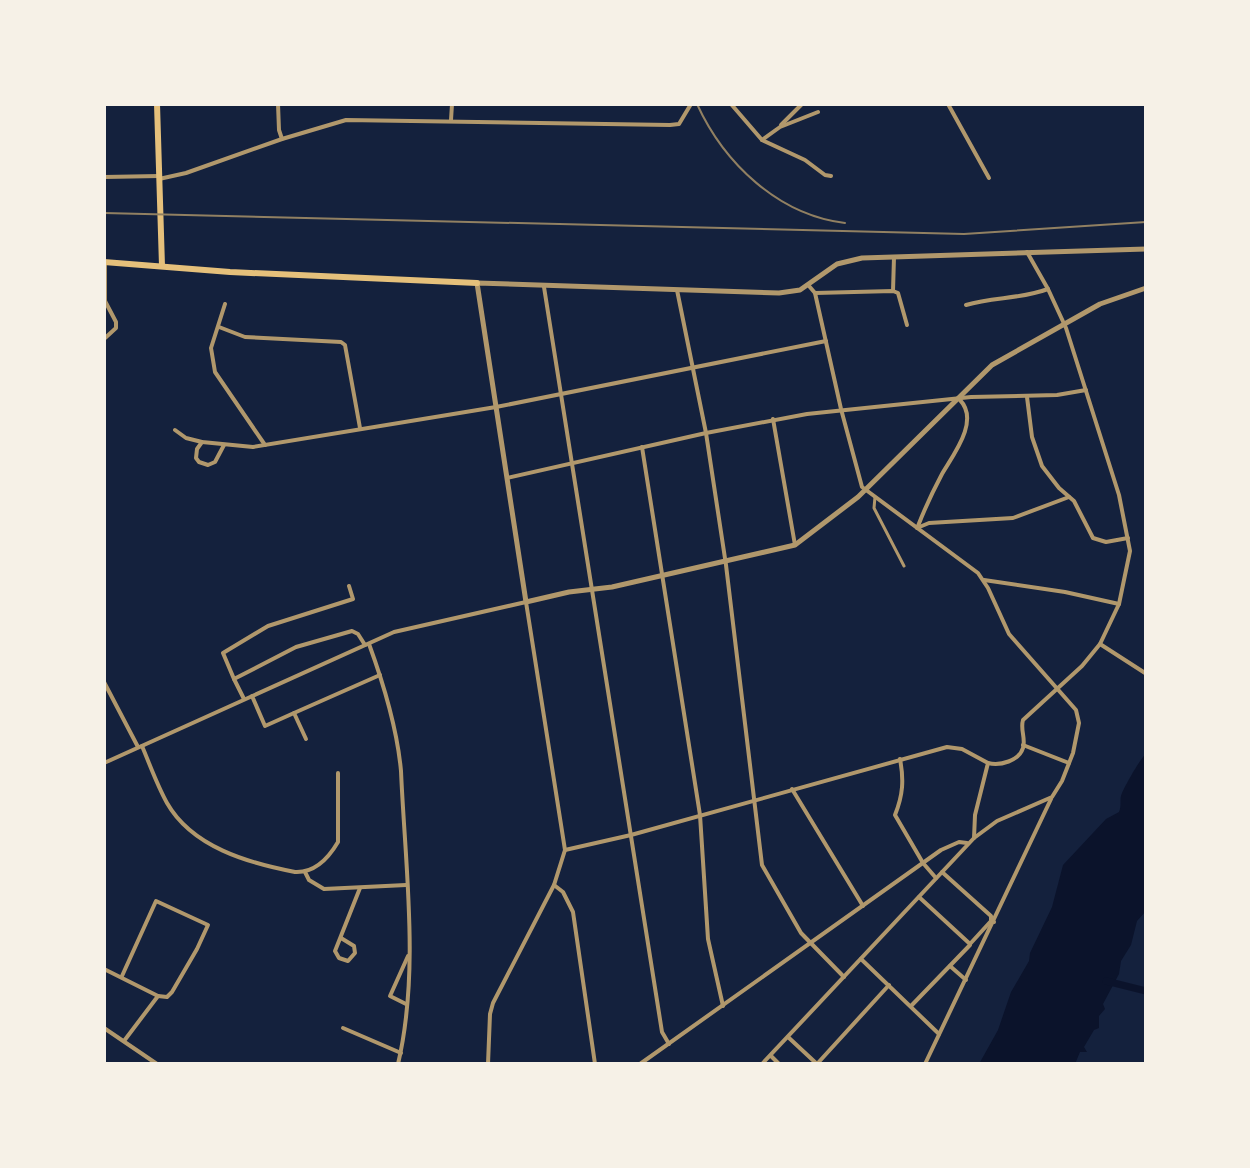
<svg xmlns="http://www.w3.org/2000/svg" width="1250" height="1168" font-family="Lato,sans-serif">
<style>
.water{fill:#0b132b}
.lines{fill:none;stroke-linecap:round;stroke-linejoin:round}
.canal{stroke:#0b132b;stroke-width:7}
.pedestrian{stroke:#b1986c;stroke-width:3}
.minor{stroke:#b1986c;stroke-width:4}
.tertiary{stroke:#b1986c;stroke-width:5}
.secondary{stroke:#e5c07b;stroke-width:6}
.rail{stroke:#918062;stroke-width:2}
</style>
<rect width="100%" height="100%" fill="#14213d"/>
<!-- water -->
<path class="water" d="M1146,754V911L1137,921L1131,945L1121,961L1119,974L1103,1004L1105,1009L1099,1016V1028L1094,1030L1084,1047L1087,1052H1080L1075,1064H979L998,1030L1011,992L1029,961L1030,953L1052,907L1063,865L1106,819L1119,812C1122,805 1119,799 1122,793C1125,786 1141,757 1146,754Z"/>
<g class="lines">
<!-- canal -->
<polyline class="canal" points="1106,981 1146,991"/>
<!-- pedestrian -->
<polyline class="pedestrian" points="875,497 874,508 904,566"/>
<!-- minor -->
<g class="minor">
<polyline points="278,104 279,130 282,139"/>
<polyline points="731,104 762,140 805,160 825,175 831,176"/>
<polyline points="948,104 989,178"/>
<polyline points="451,120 452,104"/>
<polyline points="781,125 802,104"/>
<polyline points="762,140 780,127 818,112"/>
<polyline points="104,177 159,176"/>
<polyline points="159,179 186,173 282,139 346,120 670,125 679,124 691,104"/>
<polyline points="809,286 815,293 893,291 898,293 907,325"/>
<polyline points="544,287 662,1032 669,1044"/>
<polyline points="677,290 706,433 726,565 762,865 801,933 844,977"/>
<polyline points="893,291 894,257"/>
<polyline points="225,304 211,348 215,372 265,445"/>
<path d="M966,305C993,297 1021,299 1048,289"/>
<polyline points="219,327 245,337 341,342 345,345 360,428"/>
<polyline points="104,339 116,328 116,322 105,301 105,262"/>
<polyline points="1027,397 1032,437 1042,466 1059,488 1074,501 1093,538 1106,542 1128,538"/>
<polyline points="773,419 795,545"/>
<polyline points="175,430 186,438 202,442 253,447 496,407 826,341"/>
<polyline points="202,442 197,449 196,458 199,462 208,465 215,462 224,445"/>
<polyline points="642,447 700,815 708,939 723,1006"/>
<polyline points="507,478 706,433 807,414 971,397 1057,395 1086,390"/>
<path d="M918,526C925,508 933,491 942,474C953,455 980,421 960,400"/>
<polyline points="917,528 929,523 1013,518 1069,497"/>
<polyline points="984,580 1065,592 1119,604"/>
<path d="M369,644C384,685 397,727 401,771C405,865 420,971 398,1064"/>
<polyline points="1100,644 1145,673"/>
<polyline points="234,679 223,653 268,626 353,599 349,586"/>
<polyline points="104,682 138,747"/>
<polyline points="252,696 265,726 294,713"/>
<polyline points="244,699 234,679 296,647 352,631 358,634 365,645"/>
<polyline points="306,739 294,713 380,675"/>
<polyline points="1023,745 1069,763"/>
<path d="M142,746C150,765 157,785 167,803C192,847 248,863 295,872C315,873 328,859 338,842V773"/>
<path d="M900,759C904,780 903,795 895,815L923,863L936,878"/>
<polyline points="104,763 394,632 526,602 565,850 554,885 493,1003 490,1014 488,1064"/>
<path d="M988,763C1000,766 1019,761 1023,748C1026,738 1020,730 1023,720L1082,666L1100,644L1119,604L1130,551L1119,495L1066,328L1048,289L1027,252"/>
<polyline points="792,789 863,906"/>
<polyline points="565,850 631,835 947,747 962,749 988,763 975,815 974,838"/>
<polyline points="305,872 309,880 324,889 406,885"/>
<polyline points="942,872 991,916 991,920"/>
<polyline points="554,885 563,892 573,912 595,1064"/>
<polyline points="919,897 970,944 991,921 994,922"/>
<polyline points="341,938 354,946 355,953 348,961 339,958 335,951 360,888"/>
<polyline points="861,959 939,1034"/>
<polyline points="950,966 966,980"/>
<polyline points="104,969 158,996 124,1041"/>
<polyline points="122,976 156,901 208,925 197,949 172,992 167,997 158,996"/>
<polyline points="406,1004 390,996 408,956"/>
<polyline points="911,1006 970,945"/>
<polyline points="104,1028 157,1064"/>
<polyline points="343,1028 401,1053"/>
<polyline points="788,1037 817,1064"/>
<polyline points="771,1056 779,1064"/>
<polyline points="640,1064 941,850 959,842 967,843"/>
<polyline points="762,1064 974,838 997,821 1052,797 1062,781 1073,753 1079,723 1076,710 1009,634 988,588 978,573 862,487 841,409 815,293"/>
<polyline points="817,1064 889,985"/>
<polyline points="925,1064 1051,799"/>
</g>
<!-- tertiary -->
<polyline class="tertiary" points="1146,249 862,258 837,264 800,290 779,293 477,283 526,602 569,592 612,587 795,545 858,497 992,365 1100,304 1146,288"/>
<!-- secondary -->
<g class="secondary">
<polyline points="157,104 162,266"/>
<polyline points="104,262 230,272 477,283"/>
</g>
<!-- rail -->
<g class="rail">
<path d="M697,104C724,163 778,215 845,223"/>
<polyline points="104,213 964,234 1146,222"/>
</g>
</g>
<!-- border -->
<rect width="1250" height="1168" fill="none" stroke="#f6f1e7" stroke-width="212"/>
</svg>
